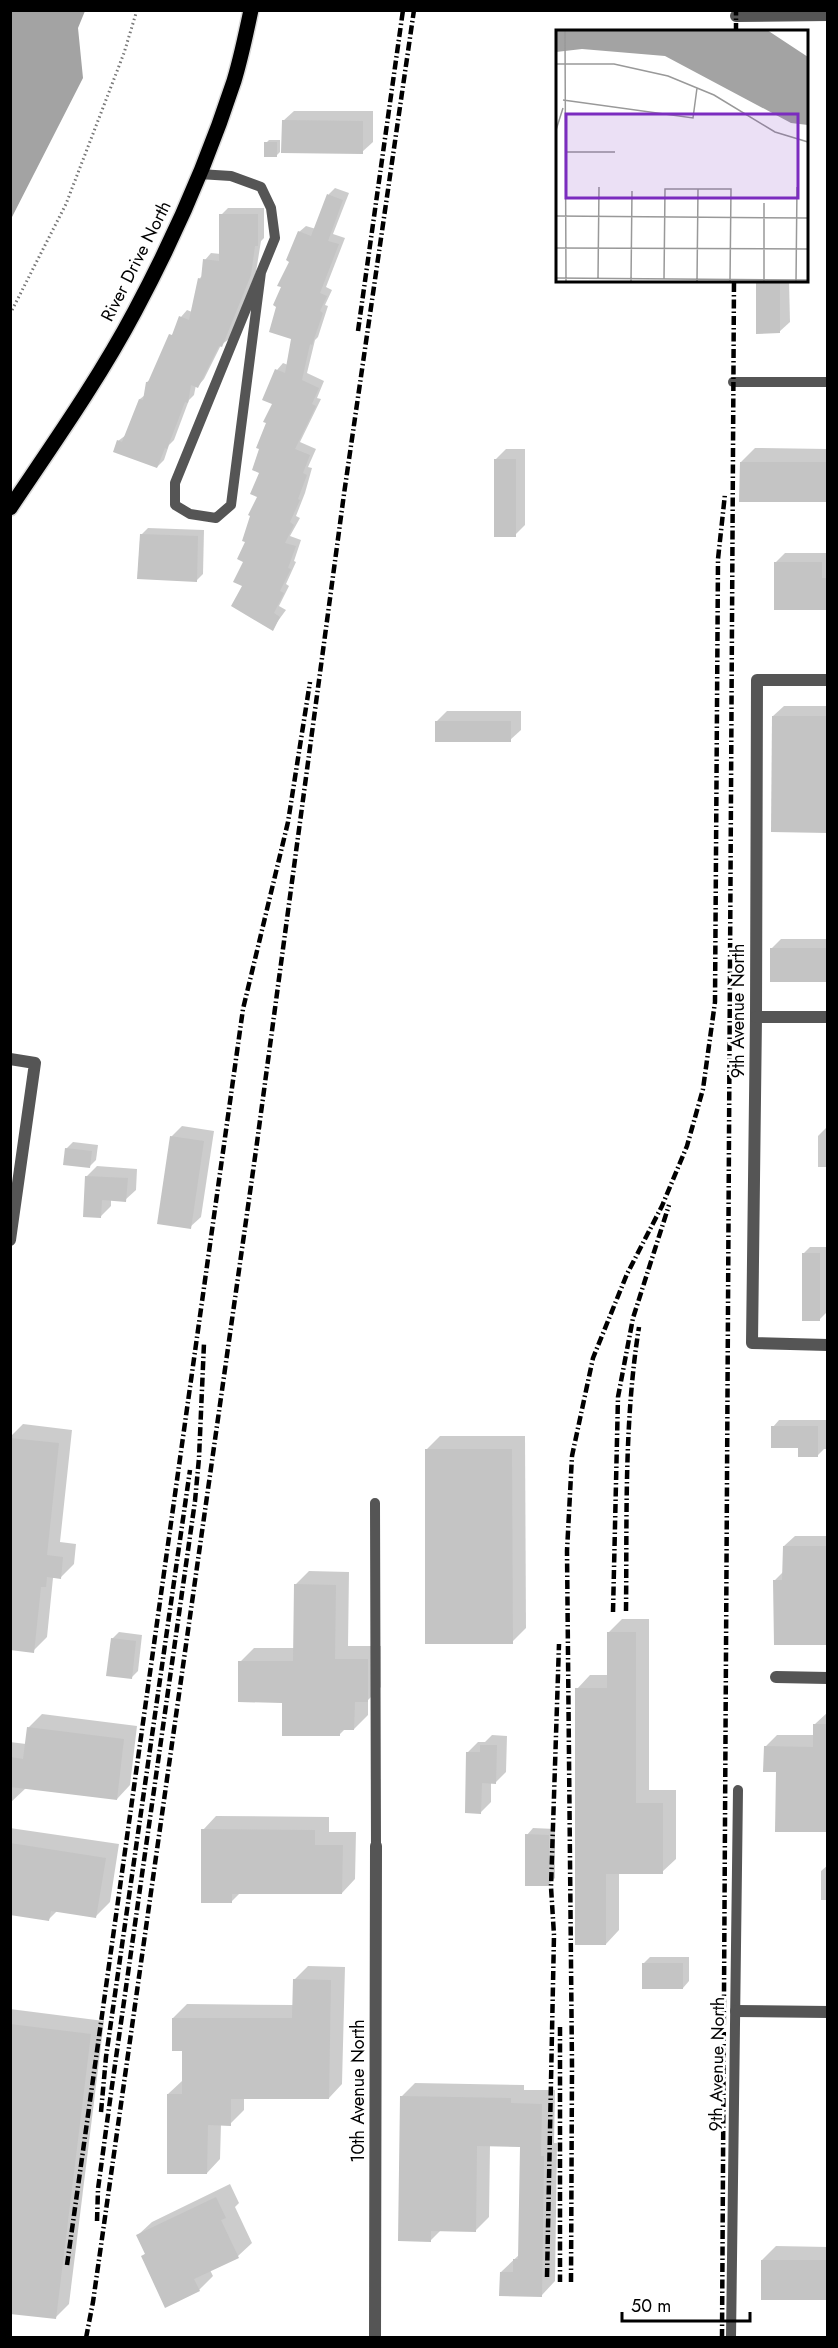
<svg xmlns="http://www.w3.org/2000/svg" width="838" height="2348" font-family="Jost,sans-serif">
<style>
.water{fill:#a3a3a3}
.shadow{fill:#0003}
.building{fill:#c4c4c4}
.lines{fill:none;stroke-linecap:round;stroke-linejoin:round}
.primary-casing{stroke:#dbdbdb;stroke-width:18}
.path{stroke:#777;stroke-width:3;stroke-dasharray:1.5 3;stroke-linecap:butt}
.service{stroke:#555;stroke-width:10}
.minor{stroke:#555;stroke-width:12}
.primary{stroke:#000;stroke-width:15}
.rail{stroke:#000;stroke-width:4.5;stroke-dasharray:9 3 1.5 3;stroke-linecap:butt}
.labels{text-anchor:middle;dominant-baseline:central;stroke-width:5;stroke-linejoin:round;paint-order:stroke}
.street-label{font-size:18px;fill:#000;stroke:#fff}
.inset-road{fill:none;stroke:#999;stroke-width:1.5}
.view{fill:#7b2cbf;fill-opacity:0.15;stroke:#7b2cbf;stroke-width:3}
.inset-edge{fill:none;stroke:#000;stroke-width:3}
</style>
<rect width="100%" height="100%" fill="#fff"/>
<!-- water -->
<polygon class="water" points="11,10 85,11 78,28 83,78 11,219"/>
<!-- shadow -->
<g class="shadow">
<polygon points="294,111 373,111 373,142 362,152 283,121"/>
<polygon points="269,140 280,140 280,152 277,155 266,143"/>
<polygon points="335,188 349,193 333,234 345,238 326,287 332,290 325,305 328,306 318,337 315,340 307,373 324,381 317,398 321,399 300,442 316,449 308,467 312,468 305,493 296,516 300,518 290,536 301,540 294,561 296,562 286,584 289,586 279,606 286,610 272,629 244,586 247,541 259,496 261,472 274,403 264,399 277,370 283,363 288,365 293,338 291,261 299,232 306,226 316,229 329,194"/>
<polygon points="228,208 264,208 264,238 261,241 256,272 229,339 221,345 204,379 198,386 196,385 194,395 189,400 174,440 169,445 164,460 157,467 118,441 126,435 140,399 145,395 147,382 151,379 181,317 187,310 192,312 199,279 203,275 205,260 211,253 221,254 221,215"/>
<polygon points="757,280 789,280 790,322 779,332"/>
<polygon points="755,448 828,449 828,500 741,462"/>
<polygon points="506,449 525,449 525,525 515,535 496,459"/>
<polygon points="148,528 204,530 203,574 196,581 141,535"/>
<polygon points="785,553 828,553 828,609 775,563"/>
<polygon points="784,706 828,706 828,851 826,831 773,716"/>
<polygon points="447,711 521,711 521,730 510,740 437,721"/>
<polygon points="781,939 828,939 828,980 771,949"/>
<polygon points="182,1126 214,1131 201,1217 190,1227 171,1137"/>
<polygon points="828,1126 828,1167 818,1167 818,1136"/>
<polygon points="73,1142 98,1145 96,1160 89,1167 66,1149"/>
<polygon points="97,1166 137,1169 136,1190 125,1200 111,1200 111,1206 101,1216 87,1176"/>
<polygon points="810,1247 826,1247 826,1313 819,1320 803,1254"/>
<polygon points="779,1420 828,1420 828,1449 824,1449 817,1456 799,1446 773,1427"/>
<polygon points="23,1424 72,1430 60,1542 76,1544 74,1564 61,1577 53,1578 47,1637 33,1651 10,1649 10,1437"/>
<polygon points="440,1436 525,1436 526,1628 512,1642 426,1450"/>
<polygon points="795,1536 828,1536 828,1643 775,1580 784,1571 784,1546"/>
<polygon points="309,1571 349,1572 348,1646 381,1646 381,1687 368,1700 368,1715 354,1729 345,1729 339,1735 284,1701 240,1662 254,1648 294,1648 295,1585"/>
<polygon points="622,1619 649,1619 649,1790 676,1790 676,1859 662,1872 619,1872 619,1930 606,1944 577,1689 590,1675 608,1675 608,1633"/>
<polygon points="119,1632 142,1635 138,1671 131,1678 112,1639"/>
<polygon points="828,1712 828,1831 777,1771 765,1747 777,1735 814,1735 815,1724"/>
<polygon points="42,1714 137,1726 130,1785 117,1799 26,1788 10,1803 10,1742 26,1744 28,1728"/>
<polygon points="492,1735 507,1736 506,1772 496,1782 491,1782 491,1802 481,1812 467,1753 478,1742 485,1742"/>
<polygon points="216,1816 329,1817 329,1832 356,1832 355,1879 342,1893 241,1892 231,1902 203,1830"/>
<polygon points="10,1828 119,1844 110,1902 96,1916 58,1910 49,1919 10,1914"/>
<polygon points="533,1828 555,1829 555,1878 548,1885 527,1835"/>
<polygon points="828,1865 828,1900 821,1900 821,1871"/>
<polygon points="650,1957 689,1957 689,1981 683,1988 643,1964"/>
<polygon points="308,1966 345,1967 342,2084 329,2098 244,2097 244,2110 230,2124 221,2124 220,2159 207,2173 168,2094 182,2081 184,2050 173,2018 187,2004 294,2005 294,1980"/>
<polygon points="10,2009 104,2021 69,2304 55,2318 10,2312"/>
<polygon points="415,2083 524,2085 524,2090 555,2090 554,2143 557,2143 555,2281 542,2295 501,2272 520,2254 521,2145 490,2145 489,2217 475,2231 441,2230 430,2241 401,2097"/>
<polygon points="230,2184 239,2203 235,2207 252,2243 238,2256 210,2270 213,2276 199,2290 142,2257 146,2253 138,2235 152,2222"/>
<polygon points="776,2246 828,2247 828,2299 762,2260"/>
</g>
<!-- building -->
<g class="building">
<polygon points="282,120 363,121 363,154 281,153"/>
<rect x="264" y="142" width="13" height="15"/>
<polygon points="327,194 343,200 328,241 339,244 320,293 327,296 320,311 323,313 312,345 310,344 302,380 319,388 312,404 316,406 295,449 310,455 303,473 307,475 298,499 300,500 290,522 294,525 285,543 296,546 288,568 291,569 280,591 284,593 274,613 280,617 273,631 231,606 242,586 233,582 243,562 237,559 245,542 242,541 250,516 248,515 257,497 250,494 259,473 252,470 259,449 256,448 266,423 263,422 272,404 262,400 275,369 285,373 291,339 269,332 276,307 273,305 281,287 277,286 289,262 286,260 298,231 311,236"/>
<polygon points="219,214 258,214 258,246 255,246 251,275 222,347 219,346 198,388 191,385 188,403 185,402 167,449 165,448 157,468 113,452 117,440 122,442 139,399 143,400 146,382 148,382 169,334 172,335 179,316 189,320 198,278 201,279 203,259 219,261"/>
<polygon points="756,280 780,280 780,333 756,334"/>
<rect x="494" y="459" width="22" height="78"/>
<polygon points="740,462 828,462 828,502 739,502"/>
<polygon points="140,534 198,536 197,582 137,579"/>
<polygon points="774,562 822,562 822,578 828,578 828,610 774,610"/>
<polygon points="772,716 828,716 828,833 771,832"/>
<rect x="435" y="721" width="76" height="21"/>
<rect x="770" y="948" width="58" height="34"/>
<polygon points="170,1136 204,1141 191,1229 157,1224"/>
<polygon points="65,1148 92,1151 90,1168 63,1165"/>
<polygon points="85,1176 128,1178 126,1202 102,1200 101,1218 83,1217"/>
<rect x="802" y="1253" width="18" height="68"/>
<polygon points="771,1426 818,1426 818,1457 798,1457 798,1448 771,1448"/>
<polygon points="10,1438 59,1443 47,1555 63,1557 61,1579 47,1577 46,1587 41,1587 34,1653 10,1650"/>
<polygon points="425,1449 512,1449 513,1644 425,1644"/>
<polygon points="783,1546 828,1546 828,1645 774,1645 773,1580 782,1580"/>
<polygon points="294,1584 336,1585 335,1659 368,1659 368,1702 355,1702 354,1730 340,1730 340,1736 282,1736 282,1703 238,1702 238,1661 293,1661"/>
<polygon points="607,1632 636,1632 636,1803 663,1803 663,1874 606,1874 606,1945 575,1945 575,1688 607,1688"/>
<polygon points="111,1638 136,1641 132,1679 106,1676"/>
<polygon points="813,1724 827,1724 828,1832 775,1832 776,1772 763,1772 764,1746 813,1747"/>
<polygon points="27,1727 124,1739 117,1800 10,1787 10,1757 23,1759"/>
<polygon points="480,1745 497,1745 496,1784 482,1783 481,1814 465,1813 466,1752 480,1752"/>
<polygon points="201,1829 315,1830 315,1845 343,1845 342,1894 232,1894 232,1903 201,1903"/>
<polygon points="525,1834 549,1835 549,1886 525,1886"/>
<polygon points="10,1843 106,1858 96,1918 51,1911 49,1921 10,1915"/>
<rect x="642" y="1963" width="41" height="26"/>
<polygon points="293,1979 331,1980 329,2099 231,2099 231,2126 208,2125 207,2174 167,2174 167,2094 182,2094 182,2051 172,2051 172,2018 292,2018"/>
<polygon points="10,2024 91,2034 56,2319 10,2314"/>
<polygon points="400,2096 511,2098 511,2103 542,2104 541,2156 544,2156 542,2297 499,2296 500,2272 513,2272 513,2259 518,2259 520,2147 477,2146 476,2232 431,2231 431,2242 398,2241"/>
<polygon points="216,2197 226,2218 221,2220 239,2258 194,2279 200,2291 165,2308 141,2256 145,2254 136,2235"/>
<rect x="761" y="2260" width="67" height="40"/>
</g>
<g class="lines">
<!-- primary casing -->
<g class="primary-casing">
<path id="primary" d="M10,508C53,444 99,379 135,311C174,238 208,161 234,81C241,58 246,34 251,10"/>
</g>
<!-- path -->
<polyline class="path" points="10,314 66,204 124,53 137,10"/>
<!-- service -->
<g class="service">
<polyline points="199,174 231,176 261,187 271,208 275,238 175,483 175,505 190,514 216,518 231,505 261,272"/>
<polyline points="733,382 828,382"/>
<polyline points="375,1503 376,1846"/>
<polyline points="731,2338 738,1790"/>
</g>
<!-- minor -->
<g class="minor">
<polyline points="736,16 828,15"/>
<polyline points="828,680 757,680 756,1017 752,1343 828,1345"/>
<polyline points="756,1017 828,1017"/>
<polyline points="10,1059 35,1063 10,1240"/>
<polyline points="776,1677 828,1678"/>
<polyline points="736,2011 828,2012"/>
<polyline points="375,2338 376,1846"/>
</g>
<!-- primary -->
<use href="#primary" class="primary"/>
<!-- rail -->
<g class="rail">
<polyline points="736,32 736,10"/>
<polyline points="358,331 403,10"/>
<path d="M626,1611C627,1516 624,1421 639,1327"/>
<polyline points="613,1612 618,1397 633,1318 669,1205"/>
<polyline points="560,2027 560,2282"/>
<polyline points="101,2112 106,2057 190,1470"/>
<polyline points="97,2221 98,2189 111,2093 195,1501 199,1458 204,1343"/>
<polyline points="67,2265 243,1009 288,822 310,682"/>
<polyline points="547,2277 554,1935 551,1887 559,1644"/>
<polyline points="571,2282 572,2066 567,1551 572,1456 593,1358 627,1274 662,1206 687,1146 703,1089 715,1002 718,559 725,494"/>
<polyline points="86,2338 93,2302 256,1150 344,494 414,10"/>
<polyline points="722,2338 734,280"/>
</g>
</g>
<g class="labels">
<!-- street labels -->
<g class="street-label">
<text transform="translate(136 261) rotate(-63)">River Drive North</text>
<text transform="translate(738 1011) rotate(-90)">9th Avenue North</text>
<text transform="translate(717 2064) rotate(-89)">9th Avenue North</text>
<text transform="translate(358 2091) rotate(-90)">10th Avenue North</text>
</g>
</g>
<!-- overview -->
<g transform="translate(556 30)">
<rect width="252" height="252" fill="#fff"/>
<path d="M0,0H211L252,27V95L235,93L109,26L26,19L0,22Z" fill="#a3a3a3"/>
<path class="inset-road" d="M9,0L10,252M0,34H58L112,46L158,65L219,102L252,112M7,70L137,88L141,58M0,100L7,78M10,122H59M0,186L252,188M0,218L252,219M0,248L252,250M42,249L43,157M108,250L109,159H175L174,252M75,252L76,161M141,252L142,159M208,252V173M240,252L241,157"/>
<path class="view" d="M10,84H242V168H10Z"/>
<rect width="252" height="252" class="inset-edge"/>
</g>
<!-- border -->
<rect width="838" height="2348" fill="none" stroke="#000000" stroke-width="24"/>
<!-- scale -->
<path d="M622 2312v9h128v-9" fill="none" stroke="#000000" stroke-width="3"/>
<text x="631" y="2312" font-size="18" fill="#000000" stroke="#ffffff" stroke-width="4.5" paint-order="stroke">50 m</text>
</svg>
